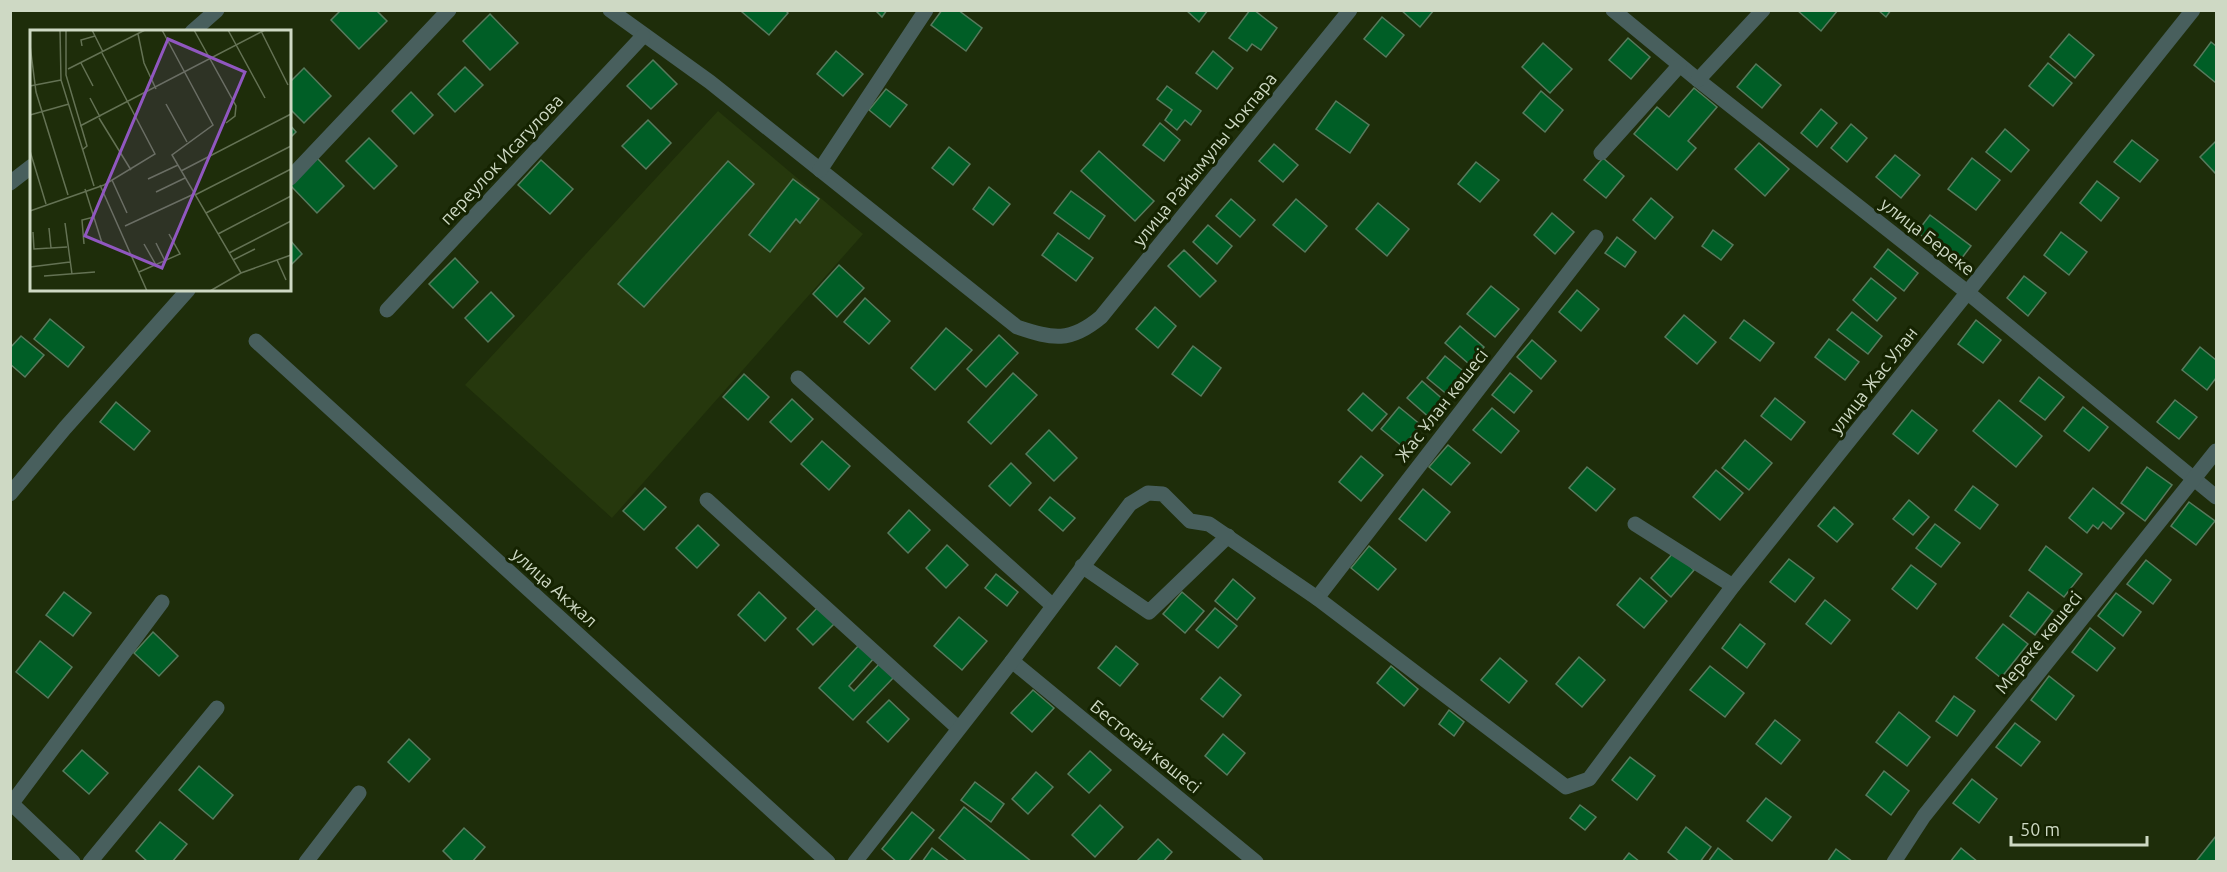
<svg xmlns="http://www.w3.org/2000/svg" width="2227" height="872" font-family="Ubuntu,sans-serif">
<style>
.built{fill:#26380d}
.building{fill:#005e26;stroke:#577a5d;stroke-width:1.5}
.lines{fill:none;stroke-linecap:round;stroke-linejoin:round}
.street{stroke:#485f5d;stroke-width:15}
.labels{text-anchor:middle;dominant-baseline:central;stroke-width:6;stroke-linejoin:round;paint-order:stroke}
.street-label{font-size:18px;fill:#ced9c4;stroke:#152301}
.inset-road{fill:none;stroke:#647254;stroke-width:1.5}
.view{fill:#9057c0;fill-opacity:0.15;stroke:#9057c0;stroke-width:3}
.inset-edge{fill:none;stroke:#ced9c4;stroke-width:3}
</style>
<rect width="100%" height="100%" fill="#1e2d0a"/>
<!-- built -->
<polygon class="built" points="718,111 863,234 612,518 465,385"/>
<!-- building -->
<g class="building">
<polygon points="341,10 376,10 387,21 359,49 331,20"/>
<polygon points="744,10 785,10 788,13 769,35 742,12"/>
<polygon points="875,10 887,10 882,17"/>
<polygon points="942,10 958,10 982,28 966,51 931,25"/>
<polygon points="1186,10 1208,10 1199,22"/>
<polygon points="1250,10 1254,10 1277,28 1261,50 1252,44 1247,51 1229,38"/>
<polygon points="1401,10 1434,10 1420,27"/>
<polygon points="1797,10 1838,10 1821,31"/>
<polygon points="1878,10 1891,10 1886,17"/>
<polygon points="490,14 518,43 490,70 463,41"/>
<polygon points="1382,17 1404,35 1386,57 1364,39"/>
<polygon points="2069,34 2094,55 2075,78 2050,57"/>
<polygon points="1628,38 1650,57 1631,79 1609,60"/>
<polygon points="2211,42 2216,46 2216,83 2194,65"/>
<polygon points="1543,43 1572,69 1550,93 1522,67"/>
<polygon points="836,51 863,74 843,96 817,74"/>
<polygon points="1213,51 1233,68 1217,89 1196,73"/>
<polygon points="653,60 677,84 651,109 627,86"/>
<polygon points="2048,63 2072,83 2053,106 2029,86"/>
<polygon points="1756,64 1781,85 1762,108 1737,87"/>
<polygon points="465,67 483,85 455,112 438,94"/>
<polygon points="304,68 331,96 304,123 290,109 290,82"/>
<polygon points="1167,86 1201,111 1191,125 1185,120 1177,130 1165,120 1172,110 1157,99"/>
<polygon points="1694,88 1717,107 1688,141 1696,148 1677,170 1634,134 1657,107 1669,117"/>
<polygon points="886,89 907,105 890,127 869,110"/>
<polygon points="1541,91 1563,110 1545,132 1523,113"/>
<polygon points="411,92 433,115 414,134 392,111"/>
<polygon points="1336,101 1369,125 1350,153 1316,129"/>
<polygon points="1821,109 1837,123 1817,147 1801,133"/>
<polygon points="648,120 671,143 646,169 622,146"/>
<polygon points="1160,123 1180,140 1164,161 1143,145"/>
<polygon points="1851,124 1867,138 1847,162 1831,148"/>
<polygon points="290,125 296,132 290,138"/>
<polygon points="2005,129 2029,150 2011,172 1986,152"/>
<polygon points="369,138 397,166 374,189 346,161"/>
<polygon points="2132,140 2158,160 2140,182 2114,162"/>
<polygon points="2216,141 2216,174 2200,157"/>
<polygon points="1759,143 1789,169 1765,196 1735,169"/>
<polygon points="1274,144 1298,165 1283,182 1259,161"/>
<polygon points="949,147 970,164 953,185 932,168"/>
<polygon points="1099,151 1154,201 1135,221 1081,171"/>
<polygon points="1895,155 1920,175 1901,198 1876,177"/>
<polygon points="317,158 344,186 317,213 290,185"/>
<polygon points="1603,158 1624,176 1606,198 1584,180"/>
<polygon points="1972,158 2000,180 1976,210 1948,189"/>
<polygon points="541,160 573,189 550,214 518,185"/>
<polygon points="728,161 754,184 644,307 618,284"/>
<polygon points="1476,162 1499,180 1480,202 1458,184"/>
<polygon points="793,179 819,199 800,223 796,219 770,252 749,235"/>
<polygon points="2097,181 2119,198 2101,221 2080,203"/>
<polygon points="989,187 1010,204 993,225 973,209"/>
<polygon points="1071,191 1105,216 1089,239 1054,213"/>
<polygon points="1651,198 1673,217 1655,239 1633,220"/>
<polygon points="1231,199 1255,220 1240,237 1216,216"/>
<polygon points="1296,199 1327,226 1305,252 1273,225"/>
<polygon points="1378,203 1409,229 1387,256 1356,229"/>
<polygon points="1552,213 1574,232 1555,254 1534,235"/>
<polygon points="1930,215 1971,246 1958,263 1917,232"/>
<polygon points="1208,225 1232,246 1217,264 1193,242"/>
<polygon points="1713,230 1733,245 1721,260 1702,246"/>
<polygon points="2061,232 2087,252 2069,275 2044,255"/>
<polygon points="1058,233 1093,258 1076,281 1042,255"/>
<polygon points="1617,237 1636,252 1625,267 1605,253"/>
<polygon points="290,240 302,254 290,266"/>
<polygon points="1888,249 1918,273 1904,291 1874,267"/>
<polygon points="1184,250 1216,281 1200,297 1168,266"/>
<polygon points="455,258 478,282 453,308 429,284"/>
<polygon points="839,265 864,288 837,317 813,294"/>
<polygon points="2024,276 2046,293 2028,316 2007,298"/>
<polygon points="1871,278 1896,298 1877,321 1853,300"/>
<polygon points="1491,286 1519,309 1495,337 1467,314"/>
<polygon points="1577,290 1599,309 1581,331 1559,312"/>
<polygon points="491,292 514,316 488,342 465,318"/>
<polygon points="865,298 890,321 869,344 844,322"/>
<polygon points="1155,307 1176,326 1158,348 1136,329"/>
<polygon points="1852,312 1882,336 1868,354 1837,330"/>
<polygon points="1684,315 1716,342 1697,364 1665,337"/>
<polygon points="50,319 84,347 68,367 34,339"/>
<polygon points="1744,320 1774,343 1760,361 1730,338"/>
<polygon points="1976,320 2001,340 1983,363 1958,344"/>
<polygon points="1460,326 1484,347 1469,364 1445,343"/>
<polygon points="946,328 972,350 935,390 911,368"/>
<polygon points="999,335 1018,353 986,387 967,369"/>
<polygon points="21,336 44,355 25,377 10,364 10,348"/>
<polygon points="1829,339 1859,362 1845,380 1815,357"/>
<polygon points="1532,340 1556,361 1541,379 1517,357"/>
<polygon points="1193,346 1221,368 1201,396 1172,374"/>
<polygon points="2200,347 2216,360 2216,378 2207,390 2182,370"/>
<polygon points="1445,356 1467,374 1449,396 1427,378"/>
<polygon points="1013,373 1037,395 991,444 968,422"/>
<polygon points="1510,373 1532,391 1514,413 1492,395"/>
<polygon points="744,374 769,397 748,420 723,397"/>
<polygon points="2039,377 2064,397 2045,420 2020,401"/>
<polygon points="1422,381 1446,402 1431,419 1407,398"/>
<polygon points="1363,393 1387,414 1372,431 1348,410"/>
<polygon points="1775,398 1805,422 1791,440 1761,416"/>
<polygon points="792,399 813,419 791,442 770,422"/>
<polygon points="1999,400 2042,436 2016,467 1973,431"/>
<polygon points="2175,400 2197,417 2179,439 2157,422"/>
<polygon points="116,402 150,431 134,450 100,422"/>
<polygon points="1399,407 1421,425 1403,447 1381,429"/>
<polygon points="2083,407 2108,427 2089,451 2064,431"/>
<polygon points="1492,408 1519,431 1501,453 1473,430"/>
<polygon points="1912,410 1937,430 1918,454 1893,434"/>
<polygon points="1049,430 1077,458 1054,481 1026,454"/>
<polygon points="1745,440 1772,463 1749,490 1722,468"/>
<polygon points="822,441 850,466 829,490 801,464"/>
<polygon points="1448,445 1470,463 1451,485 1429,467"/>
<polygon points="1361,456 1383,475 1361,501 1339,482"/>
<polygon points="1011,463 1031,483 1010,506 989,486"/>
<polygon points="1587,467 1615,489 1596,511 1569,488"/>
<polygon points="2147,467 2172,485 2145,521 2121,503"/>
<polygon points="1716,470 1743,493 1720,520 1693,497"/>
<polygon points="1973,486 1998,505 1980,529 1955,510"/>
<polygon points="645,488 666,507 644,530 623,511"/>
<polygon points="2093,488 2124,513 2111,529 2103,522 2098,529 2093,525 2087,533 2069,518"/>
<polygon points="1423,489 1450,512 1426,541 1399,519"/>
<polygon points="1050,497 1075,518 1063,531 1039,510"/>
<polygon points="1909,500 1929,517 1913,535 1893,519"/>
<polygon points="2189,502 2215,521 2196,545 2171,526"/>
<polygon points="1834,507 1853,524 1837,542 1818,526"/>
<polygon points="909,510 930,530 908,553 888,533"/>
<polygon points="1935,524 1960,543 1941,567 1916,548"/>
<polygon points="698,525 719,545 697,568 676,548"/>
<polygon points="947,545 968,565 946,588 926,568"/>
<polygon points="1369,546 1396,569 1378,590 1351,568"/>
<polygon points="2046,546 2082,574 2064,597 2029,570"/>
<polygon points="1674,552 1694,570 1671,597 1651,578"/>
<polygon points="1789,559 1814,578 1795,602 1770,582"/>
<polygon points="2146,560 2171,580 2153,604 2127,584"/>
<polygon points="1911,565 1936,584 1917,609 1892,589"/>
<polygon points="996,574 1018,592 1007,606 985,588"/>
<polygon points="1640,578 1667,601 1644,628 1617,605"/>
<polygon points="1233,579 1255,598 1237,620 1215,601"/>
<polygon points="64,592 91,613 73,636 46,615"/>
<polygon points="759,592 786,618 765,641 738,615"/>
<polygon points="1182,592 1204,611 1185,633 1163,614"/>
<polygon points="2028,592 2053,611 2035,635 2010,616"/>
<polygon points="2116,593 2141,612 2123,636 2098,616"/>
<polygon points="1825,600 1850,620 1831,644 1806,624"/>
<polygon points="819,606 836,622 813,645 797,629"/>
<polygon points="1215,608 1237,626 1218,648 1196,630"/>
<polygon points="959,617 987,641 962,670 934,646"/>
<polygon points="1740,624 1765,644 1747,668 1722,648"/>
<polygon points="2003,624 2028,644 2001,678 1976,658"/>
<polygon points="2090,628 2115,648 2097,671 2072,652"/>
<polygon points="153,632 178,656 159,676 134,653"/>
<polygon points="40,641 72,667 48,698 16,672"/>
<polygon points="860,644 875,657 849,686 854,691 880,663 894,677 853,720 819,688"/>
<polygon points="1116,646 1138,664 1120,686 1098,668"/>
<polygon points="1579,657 1605,680 1582,707 1556,684"/>
<polygon points="1500,658 1527,681 1509,703 1481,680"/>
<polygon points="1391,666 1418,689 1404,706 1377,683"/>
<polygon points="1710,666 1744,693 1725,717 1690,690"/>
<polygon points="2049,676 2074,696 2056,720 2031,700"/>
<polygon points="1220,677 1241,695 1223,717 1201,699"/>
<polygon points="1033,690 1054,708 1032,732 1011,713"/>
<polygon points="1954,696 1975,711 1957,736 1936,721"/>
<polygon points="889,700 909,719 888,742 867,722"/>
<polygon points="1449,710 1464,722 1454,736 1439,724"/>
<polygon points="1899,712 1930,737 1907,766 1876,742"/>
<polygon points="1775,720 1800,740 1781,764 1756,744"/>
<polygon points="2015,723 2040,742 2021,766 1996,747"/>
<polygon points="1223,734 1245,753 1227,775 1205,756"/>
<polygon points="409,739 430,759 409,782 388,762"/>
<polygon points="82,750 108,773 89,794 63,771"/>
<polygon points="1090,751 1111,770 1089,793 1068,774"/>
<polygon points="1630,757 1655,776 1637,800 1612,780"/>
<polygon points="199,766 233,795 213,819 179,790"/>
<polygon points="1884,771 1909,791 1891,815 1866,795"/>
<polygon points="1036,772 1053,787 1028,814 1012,799"/>
<polygon points="1972,779 1997,799 1979,823 1953,803"/>
<polygon points="975,782 1004,804 991,822 961,800"/>
<polygon points="1766,798 1791,817 1772,841 1747,821"/>
<polygon points="1100,805 1123,827 1095,857 1072,835"/>
<polygon points="1580,805 1596,817 1585,830 1570,818"/>
<polygon points="964,807 1032,862 968,862 939,838"/>
<polygon points="912,812 934,830 908,862 897,862 882,849"/>
<polygon points="160,822 187,844 172,862 148,862 136,851"/>
<polygon points="1686,827 1711,847 1700,862 1680,862 1668,852"/>
<polygon points="464,828 485,847 472,862 454,862 443,851"/>
<polygon points="2216,836 2216,862 2199,862 2197,860"/>
<polygon points="1158,839 1172,852 1163,862 1136,862"/>
<polygon points="932,848 950,862 922,862"/>
<polygon points="1718,848 1735,862 1708,862"/>
<polygon points="1961,848 1978,862 1950,862"/>
<polygon points="1836,849 1853,862 1827,862"/>
<polygon points="1629,853 1640,862 1622,862"/>
</g>
<g class="lines">
<!-- street -->
<g class="street">
<path d="M610,10L710,82L1017,327C1053,339 1070,343 1101,317L1350,10"/>
<polyline points="1613,10 1698,80 1967,292 2216,497"/>
<polyline points="192,32 217,10"/>
<polyline points="1698,80 1763,10"/>
<polyline points="1601,153 1679,66"/>
<polyline points="820,170 926,10"/>
<polyline points="290,178 449,10"/>
<polyline points="10,183 32,166"/>
<polyline points="387,310 643,36"/>
<polyline points="256,341 828,862"/>
<polyline points="798,378 1052,605"/>
<polyline points="10,494 65,428 188,290"/>
<polyline points="707,500 958,728"/>
<polyline points="1635,524 1733,586"/>
<polyline points="1082,566 1149,612 1228,536"/>
<polyline points="1317,598 1596,237"/>
<polyline points="1012,661 1256,862"/>
<polyline points="10,802 73,862"/>
<polyline points="12,803 162,602"/>
<polyline points="90,862 217,708"/>
<polyline points="306,862 359,793"/>
<polyline points="855,862 1012,661 1130,504 1148,493 1163,494 1190,521 1209,524 1317,598 1566,787 1589,779 1733,586 2193,10"/>
<polyline points="1894,862 1924,816 2216,451"/>
</g>
</g>
<g class="labels">
<!-- street labels -->
<g class="street-label">
<text transform="translate(501 159) rotate(-47)">переулок Исагулова</text>
<text transform="translate(1204 159) rotate(-51)">улица Райымулы Чокпара</text>
<text transform="translate(1928 236) rotate(38)">улица Береке</text>
<text transform="translate(1873 380) rotate(-52)">улица Жас Улан</text>
<text transform="translate(1441 405) rotate(-52)">Жас Ұлан көшесі</text>
<text transform="translate(555 587) rotate(42)">улица Акжал</text>
<text transform="translate(2038 642) rotate(-51)">Мереке көшесі</text>
<text transform="translate(1146 746) rotate(39)">Бестоғай көшесі</text>
</g>
</g>
<!-- overview -->
<g transform="translate(30 30)">
<rect width="261" height="261" fill="#1e2d0a"/>
<path class="inset-road" d="M30,0L31,50L64,156M36,0V45L57,116L52,120M62,0L73,22M132,0L183,95L142,125L211,243M164,0L206,76L205,86L196,93M198,0L235,68M231,1L258,55M108,4L114,33L126,59M0,15L6,62L38,165M52,16L51,10L65,6M51,33L63,56M38,39L115,0M0,56L31,50M60,68L70,87M136,74L157,112M0,85L39,74M69,88L101,140M50,96L235,0M0,121L16,174M151,141L261,84M118,149L148,135M82,150L97,183M70,155L117,261M55,159L72,213M126,162L155,148M165,165L261,116M0,181L74,155L125,124L72,23M176,183L261,139M35,193L42,244M95,196L164,164M19,198L21,218M3,202L4,219L37,217M188,204L261,166M126,213L135,231M54,214L52,190L64,187M114,214L126,235M199,223L261,191M203,230L225,219M247,230L256,250M0,237L40,232M109,242L150,224L139,204M14,246L65,242M180,261L211,243L261,225"/>
<path class="view" d="M138,9L215,42L132,238L55,206Z"/>
<rect width="261" height="261" class="inset-edge"/>
</g>
<!-- border -->
<rect width="2227" height="872" fill="none" stroke="#ced9c4" stroke-width="24"/>
<!-- scale -->
<path d="M2011 836v9h136v-9" fill="none" stroke="#ced9c4" stroke-width="3"/>
<text x="2020" y="836" font-size="18" fill="#ced9c4" stroke="#152301" stroke-width="4.5" paint-order="stroke">50 m</text>
</svg>
